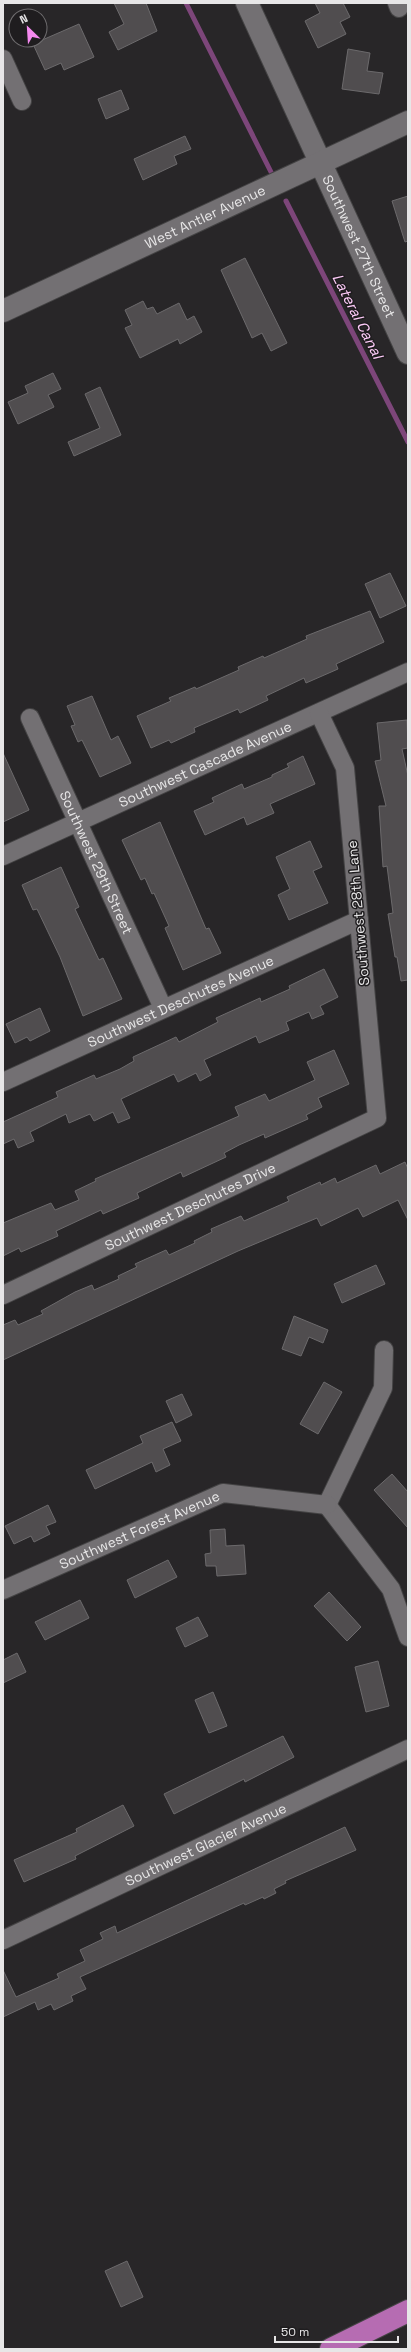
<svg xmlns="http://www.w3.org/2000/svg" width="411" height="2352" font-family="'Space Grotesk',sans-serif">
<style>
.lines{fill:none;stroke-linecap:round;stroke-linejoin:round}
.stream{stroke:#7d467a;stroke-width:5}
.building{fill:#504d4f;stroke:#6c6a6c}
.minor-casing{stroke:#444344;stroke-width:20}
.tertiary-casing{stroke:#444344;stroke-width:24}
.trunk-casing{stroke:#444344;stroke-width:24}
.minor{stroke:#737073;stroke-width:18}
.tertiary{stroke:#737073;stroke-width:22}
.trunk{stroke:#b66cb2;stroke-width:22}
.labels{text-anchor:middle;dominant-baseline:central;stroke-width:3;stroke-linejoin:round;paint-order:stroke}
.street-label{font-size:14px;fill:#e7e6e7;stroke:#1f1d1f}
.water-label{font-size:15px;font-style:italic;fill:#feccf9;stroke:#1f1d1f}
</style>
<rect width="100%" height="100%" fill="#282628"/>
<g class="lines">
<!-- stream -->
<g class="stream">
<polyline points="186,3 271,172"/>
<polyline points="286,201 408,442"/>
</g>
</g>
<!-- building -->
<g class="building">
<polygon points="114,3 146,3 157,31 118,50 109,32 124,24"/>
<polygon points="315,3 343,3 350,17 340,22 346,34 318,48 305,21 320,13"/>
<polygon points="79,24 94,57 64,70 61,63 45,70 33,44"/>
<polygon points="348,49 370,53 367,71 383,73 379,94 342,89"/>
<polygon points="121,90 129,109 106,119 98,99"/>
<polygon points="185,136 191,149 174,156 177,164 143,180 134,159"/>
<polygon points="408,196 408,241 405,242 392,201"/>
<polygon points="245,258 287,343 271,351 262,333 252,338 221,270"/>
<polygon points="143,301 147,309 153,307 157,314 179,303 187,320 194,316 202,332 180,344 178,339 140,358 125,328 132,325 125,310"/>
<polygon points="53,373 61,389 48,395 54,407 18,424 8,402 28,393 25,386"/>
<polygon points="100,387 121,435 74,456 68,442 100,428 85,394"/>
<polygon points="390,573 406,606 380,618 365,584"/>
<polygon points="370,611 384,642 336,664 338,669 306,683 304,678 266,696 268,700 255,706 240,713 238,709 194,728 195,732 171,743 169,740 151,748 137,716 171,701 169,698 195,687 196,689 239,670 238,667 263,656 264,658 307,639 306,636"/>
<polygon points="92,696 111,740 118,736 131,763 100,777 82,740 78,742 71,726 75,725 67,706"/>
<polygon points="407,720 408,748 402,749 408,776 408,980 401,981 397,957 395,957 388,914 393,913 387,866 383,867 379,806 386,806 375,761 381,760 377,723"/>
<polygon points="3,753 29,810 3,822"/>
<polygon points="303,756 315,784 270,804 274,813 247,825 244,817 205,835 194,811 214,802 212,798 242,784 244,789 272,777 272,775 289,767 287,764"/>
<polygon points="160,822 206,929 209,928 221,953 183,970 165,928 169,926 154,893 152,894 145,878 141,880 122,840"/>
<polygon points="310,841 322,867 313,871 328,903 289,920 278,895 290,889 276,857"/>
<polygon points="61,867 79,907 75,909 99,960 103,958 122,999 83,1016 60,957 37,909 33,910 22,885"/>
<polygon points="324,969 338,997 320,1006 324,1014 312,1019 309,1012 286,1022 289,1030 259,1043 256,1036 204,1060 211,1075 200,1081 196,1073 178,1082 174,1074 121,1099 130,1118 118,1123 113,1112 94,1121 90,1114 69,1123 66,1114 30,1132 34,1141 18,1148 14,1139 3,1144 3,1122 58,1097 56,1092 94,1075 96,1079 120,1069 134,1061 133,1057 176,1037 179,1042 218,1022 216,1018 260,998 261,1002 290,989 289,986"/>
<polygon points="40,1008 50,1031 30,1041 27,1037 15,1043 6,1024"/>
<polygon points="334,1050 349,1084 318,1098 322,1107 306,1115 308,1119 265,1138 264,1134 239,1145 224,1153 226,1157 183,1177 181,1172 137,1193 139,1198 103,1214 101,1210 56,1231 58,1236 21,1252 19,1248 3,1256 3,1223 51,1203 55,1210 79,1200 75,1191 96,1181 95,1179 239,1116 235,1107 265,1094 269,1101 315,1080 307,1062"/>
<polygon points="405,1162 408,1169 408,1220 398,1200 363,1217 358,1208 321,1226 317,1218 238,1251 3,1360 3,1325 15,1320 18,1325 43,1314 41,1311 75,1292 92,1285 94,1290 119,1279 118,1276 137,1267 135,1264 166,1250 169,1255 195,1243 194,1241 212,1232 211,1229 241,1216 244,1221 289,1201 287,1197 320,1182 321,1185 335,1178 337,1183 376,1165 380,1174"/>
<polygon points="376,1265 385,1284 342,1303 334,1284"/>
<polygon points="294,1316 328,1330 323,1343 309,1337 301,1356 282,1349"/>
<polygon points="324,1382 342,1392 318,1434 300,1424"/>
<polygon points="182,1394 192,1415 176,1423 166,1401"/>
<polygon points="172,1422 181,1441 163,1449 170,1465 156,1472 152,1462 95,1489 86,1470 143,1443 140,1436"/>
<polygon points="392,1474 408,1492 408,1528 374,1490"/>
<polygon points="48,1505 56,1522 46,1526 50,1534 34,1542 31,1536 14,1544 5,1526"/>
<polygon points="225,1529 226,1546 244,1545 246,1574 217,1576 216,1566 206,1566 205,1554 211,1553 210,1530"/>
<polygon points="168,1560 177,1577 135,1598 127,1580"/>
<polygon points="329,1592 361,1627 347,1641 314,1606"/>
<polygon points="80,1600 89,1618 45,1640 35,1622"/>
<polygon points="198,1617 208,1636 185,1647 176,1628"/>
<polygon points="17,1653 26,1672 3,1683 3,1660"/>
<polygon points="378,1661 389,1706 366,1712 355,1667"/>
<polygon points="213,1692 227,1726 209,1733 195,1700"/>
<polygon points="283,1736 294,1757 245,1782 244,1779 174,1814 164,1794"/>
<polygon points="123,1805 134,1826 75,1856 76,1859 24,1882 14,1860 77,1832 76,1829"/>
<polygon points="345,1827 356,1850 285,1881 286,1883 274,1889 276,1893 264,1899 263,1897 245,1905 244,1903 80,1977 86,1989 71,1996 73,2001 54,2010 51,2004 38,2010 35,2002 3,2017 3,1970 16,1997 59,1978 57,1974 85,1961 80,1950 103,1939 100,1933 115,1926 117,1933"/>
<polygon points="127,2261 143,2297 121,2307 105,2271"/>
</g>
<g class="lines">
<!-- minor casing -->
<g class="minor-casing">
<g id="minor">
<polyline points="397,3 399,8"/>
<polyline points="3,59 22,101"/>
<path id="s1" d="M30,718L163,1008"/>
<path id="s2" d="M3,856L408,672"/>
<path id="s3" d="M3,1082L359,920"/>
<path id="s4" d="M3,1295L377,1118L345,768L319,713"/>
<polyline points="327,1505 383,1388 384,1350"/>
<polyline points="327,1505 391,1589 408,1637"/>
<path id="s5" d="M3,1590L223,1493L327,1505"/>
<path id="s6" d="M3,1940L408,1749"/>
</g>
</g>
<!-- tertiary casing -->
<g class="tertiary-casing">
<g id="tertiary">
<path id="s7" d="M247,3L408,353"/>
<path id="s8" d="M3,311L408,122"/>
</g>
</g>
<!-- trunk casing -->
<g class="trunk-casing">
<polyline id="trunk" points="331,2349 408,2311"/>
</g>
<!-- minor -->
<use href="#minor" class="minor"/>
<!-- tertiary -->
<use href="#tertiary" class="tertiary"/>
<!-- trunk -->
<use href="#trunk" class="trunk"/>
</g>
<g class="labels">
<!-- street labels -->
<g class="street-label">
<text stroke="none"><textPath href="#s8" startOffset="223">West Antler Avenue</textPath></text>
<text stroke="none"><textPath href="#s7" startOffset="268">Southwest 27th Street</textPath></text>
<text stroke="none"><textPath href="#s2" startOffset="222">Southwest Cascade Avenue</textPath></text>
<text stroke="none"><textPath href="#s1" startOffset="159">Southwest 29th Street</textPath></text>
<text transform="translate(358 913) rotate(-95)">Southwest 28th Lane</text>
<text stroke="none"><textPath href="#s3" startOffset="195">Southwest Deschutes Avenue</textPath></text>
<text stroke="none"><textPath href="#s4" startOffset="207">Southwest Deschutes Drive</textPath></text>
<text stroke="none"><textPath href="#s5" startOffset="149">Southwest Forest Avenue</textPath></text>
<text stroke="none"><textPath href="#s6" startOffset="224">Southwest Glacier Avenue</textPath></text>
</g>
<!-- water labels -->
<g class="water-label">
<text transform="translate(358 316) rotate(63)">Lateral Canal</text>
</g>
</g>
<!-- border -->
<rect width="411" height="2352" fill="none" stroke="#e7e6e7" stroke-width="8"/>
<!-- north arrow -->
<g transform="translate(28 28) rotate(335)"><circle r="19" fill="#1f1d1f" stroke="#6f6d6f"/>
<path d="M0-3L7 15L0 10L-7 15Z" fill="#f589ef"/>
<text y="-6" font-size="11" font-weight="bold" text-anchor="middle" fill="#e7e6e7">N</text>
</g>
<!-- scale -->
<path d="M275 2336v6h123v-6" fill="none" stroke="#e7e6e7" stroke-width="2"/>
<text x="281" y="2336" font-size="12" fill="#e7e6e7" stroke="#1f1d1f" stroke-width="3" paint-order="stroke">50 m</text>
</svg>
